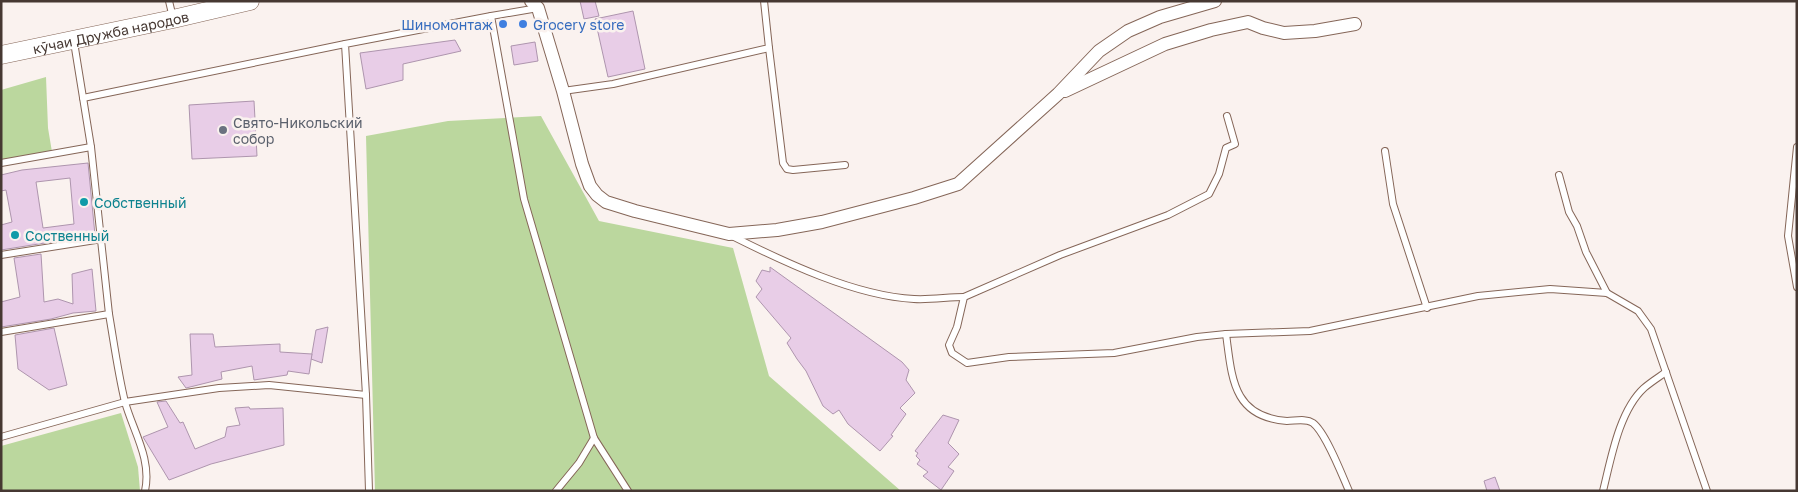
<svg xmlns="http://www.w3.org/2000/svg" width="1798" height="492" font-family="'Golos Text',sans-serif">
<style>
.green{fill:#bbd79e}
.building{fill:#e8cde7;stroke:#ae95ae;fill-rule:evenodd}
.lines{fill:none;stroke-linecap:round;stroke-linejoin:round}
.service-casing{stroke:#856658;stroke-width:8}
.minor-casing{stroke:#856658;stroke-width:14}
.secondary-casing{stroke:#856658;stroke-width:19}
.service{stroke:#fff;stroke-width:6}
.minor{stroke:#fff;stroke-width:12}
.secondary{stroke:#fff;stroke-width:18}
.shop-dot{fill:#3f7fe0;stroke:#faf2ef;stroke-width:2}
.worship-dot{fill:#6b7280;stroke:#faf2ef;stroke-width:2}
.culture-dot{fill:#0f9aa8;stroke:#faf2ef;stroke-width:2}
.labels{text-anchor:middle;dominant-baseline:central;stroke-width:5;stroke-linejoin:round;paint-order:stroke}
.shop-label{font-size:14px;fill:#366cbe;stroke:#faf2ef;text-anchor:end}
.street-label{font-size:14px;fill:#463832;stroke:#faf2ef}
.worship-label{font-size:14px;fill:#5b616d;stroke:#faf2ef;text-anchor:start}
.culture-label{font-size:14px;fill:#0d838f;stroke:#faf2ef;text-anchor:start}
</style>
<rect width="100%" height="100%" fill="#faf2ef"/>
<!-- green -->
<g class="green">
<polygon points="46,77 48,128 52,152 1,160 1,90"/>
<polygon points="541,116 599,221 733,248 769,376 901,491 375,491 366,136 448,121"/>
<polygon points="121,413 138,467 140,491 1,491 1,446"/>
</g>
<!-- building -->
<g class="building">
<polygon points="580,1 595,1 599,16 584,19"/>
<polygon points="633,11 645,69 608,77 595,19"/>
<polygon points="455,40 461,51 403,64 403,80 366,89 360,53"/>
<polygon points="535,42 538,61 514,65 511,46"/>
<polygon points="254,101 257,156 192,159 189,105"/>
<path d="M88,163L95,235L1,250V225L12,222L6,190L1,191V175L22,170ZM70,178L74,224L43,228L36,182Z"/>
<polygon points="41,254 44,302 58,299 73,304 72,274 92,269 96,311 73,313 51,319 1,327 1,302 20,297 14,258"/>
<polygon points="770,267 902,362 909,370 906,380 915,393 900,408 906,414 891,435 893,436 880,451 848,424 839,410 833,414 823,406 806,371 797,359 787,343 791,338 756,297 762,289 756,281 762,270 770,272"/>
<polygon points="328,327 322,363 311,359 316,330"/>
<polygon points="54,328 67,385 49,390 18,369 15,335"/>
<polygon points="190,334 213,334 215,347 280,344 280,352 312,354 309,374 288,371 287,375 254,380 252,366 221,372 222,379 186,388 178,377 192,375"/>
<polygon points="166,401 180,423 183,422 195,449 225,437 227,427 240,425 235,408 249,407 250,409 283,408 284,445 211,464 169,480 143,437 168,427 157,402"/>
<polygon points="943,415 959,420 948,443 959,454 948,467 954,471 941,490 923,476 928,472 917,464 920,460 916,456 918,453 915,451"/>
<polygon points="1495,477 1500,491 1487,491 1484,481"/>
</g>
<g class="lines">
<!-- service casing -->
<g class="service-casing">
<g id="service">
<polyline points="169,1 173,18"/>
<polyline points="538,8 491,16 524,199 594,438 628,491"/>
<polyline points="769,48 783,163 787,169 793,170 845,165"/>
<polyline points="563,91 613,84 769,48 764,1"/>
<polyline points="83,98 345,44"/>
<polyline points="1227,116 1235,144 1226,148 1219,174 1209,194 1168,215 1060,255 964,297 957,327 949,345 952,353 967,363 1009,357 1114,353 1197,337 1226,334 1310,331 1478,296 1550,289 1607,293 1638,311 1651,329 1707,491"/>
<polyline points="1797,147 1788,236 1797,287"/>
<polyline points="1385,151 1393,204 1427,308"/>
<polyline points="1,163 91,147"/>
<polyline points="1559,175 1569,212 1577,226 1586,252 1607,293"/>
<path d="M732,236C784,262 855,296 914,299C931,300 948,297 964,297"/>
<polyline points="1,255 102,239"/>
<path d="M109,314C114,343 118,373 125,402C133,431 152,459 145,491"/>
<polyline points="1,332 109,314 91,147 74,42"/>
<path d="M1226,334C1232,377 1232,417 1287,421C1295,421 1306,418 1313,423C1326,433 1342,475 1349,491"/>
<polyline points="1,437 125,402 219,388 269,385 366,395"/>
<polyline points="369,491 366,395 345,44 491,16"/>
<polyline points="556,491 579,463 594,438"/>
<path d="M1603,491C1611,459 1619,411 1644,388C1651,382 1659,377 1666,372"/>
</g>
</g>
<!-- minor casing -->
<g class="minor-casing">
<g id="minor">
<polyline points="531,1 538,8 563,91 582,164 590,186 597,195 606,202 635,211 729,234 777,230 822,222 914,198 958,184 1058,94 1099,51 1128,31 1160,17 1215,1"/>
<polyline points="1065,91 1165,44 1211,30 1248,22 1263,28 1284,33 1315,31 1355,24"/>
</g>
</g>
<!-- secondary casing -->
<g class="secondary-casing">
<g id="secondary">
<path id="s1" d="M1,55L173,19L250,1"/>
</g>
</g>
<!-- service -->
<use href="#service" class="service"/>
<!-- minor -->
<use href="#minor" class="minor"/>
<!-- secondary -->
<use href="#secondary" class="secondary"/>
</g>
<!-- markers -->
<g class="shop-dot">
<circle cx="503" cy="24" r="5"/>
<circle cx="523" cy="24" r="5"/>
</g>
<circle class="worship-dot" cx="223" cy="130" r="5"/>
<g class="culture-dot">
<circle cx="84" cy="202" r="5"/>
<circle cx="15" cy="235" r="5"/>
</g>
<g class="labels">
<!-- shop labels -->
<g class="shop-label">
<text x="493" y="24">Шиномонтаж</text>
<text x="533" y="24" text-anchor="start">Grocery store</text>
</g>
<!-- street labels -->
<g class="street-label">
<text stroke="none"><textPath href="#s1" startOffset="112">кӯчаи Дружба народов</textPath></text>
</g>
<!-- worship labels -->
<g class="worship-label">
<text x="233" y="122">Свято-Никольский<tspan x="233" dy="16">собор</tspan></text>
</g>
<!-- culture labels -->
<g class="culture-label">
<text x="94" y="202">Собственный</text>
<text x="25" y="235">Соственный</text>
</g>
</g>
<!-- border -->
<rect width="1798" height="492" fill="none" stroke="#463832" stroke-width="5"/>
</svg>
